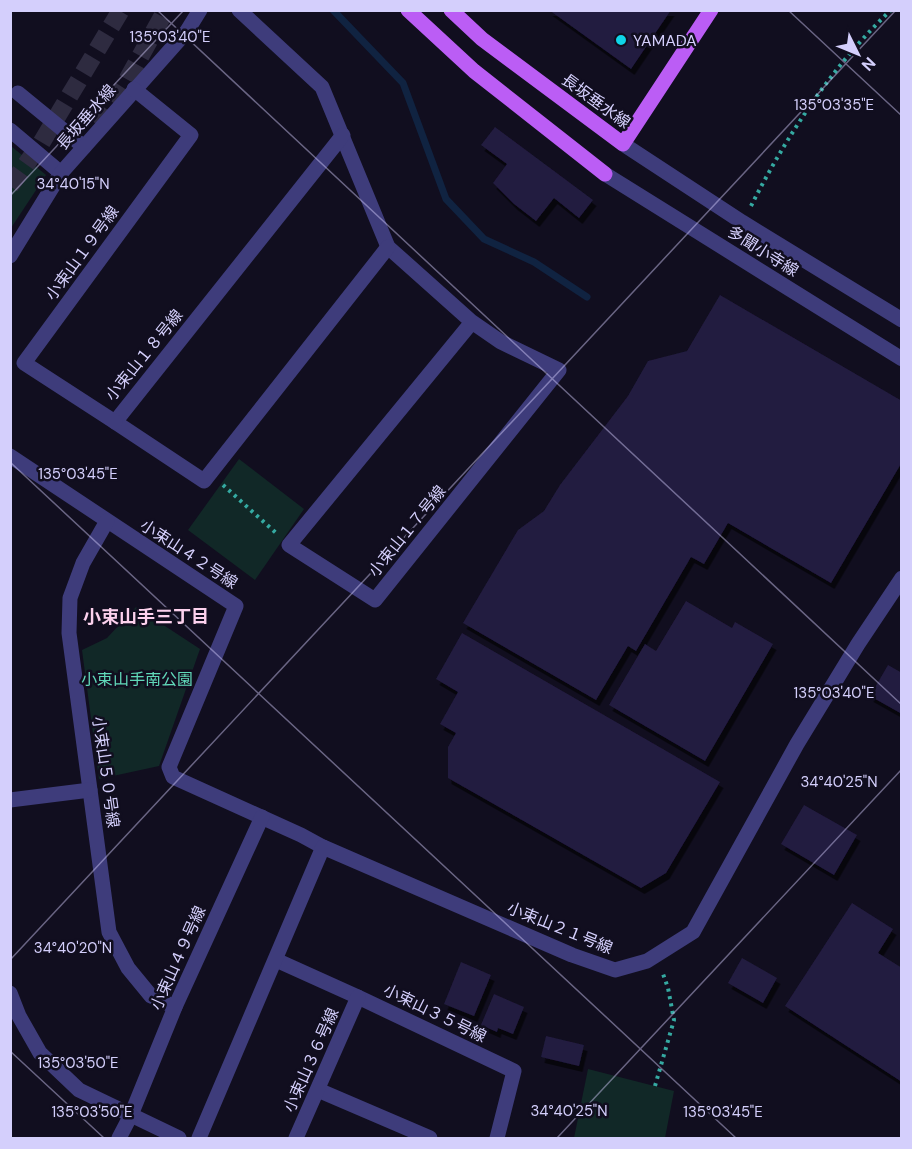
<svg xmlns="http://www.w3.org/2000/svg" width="912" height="1149" font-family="'DM Sans','Noto Sans JP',sans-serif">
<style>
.green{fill:#112827}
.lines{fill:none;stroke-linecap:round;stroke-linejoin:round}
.stream{stroke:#102341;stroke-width:7}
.building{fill:#221b3f;filter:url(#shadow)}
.highway-tunnel{stroke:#2e2b40;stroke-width:18;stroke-dasharray:18 9;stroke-linecap:butt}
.path{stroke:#35aaa2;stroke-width:4;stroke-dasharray:3 4.5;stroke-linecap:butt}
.minor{stroke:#3e3c7b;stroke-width:15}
.major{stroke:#bb5df5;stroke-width:15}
.ticks{fill:none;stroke:#d4cffc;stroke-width:1.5;stroke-opacity:0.45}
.poi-dot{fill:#0fd4e8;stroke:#110e1f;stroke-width:2}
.labels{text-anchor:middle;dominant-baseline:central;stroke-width:5;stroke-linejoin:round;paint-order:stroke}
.poi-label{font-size:16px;fill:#d4cffc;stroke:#110e1f;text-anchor:start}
.street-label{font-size:16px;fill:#d4cffc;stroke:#110e1f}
.park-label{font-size:16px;fill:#60d7b8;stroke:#110e1f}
.neighbourhood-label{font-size:18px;font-weight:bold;fill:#fcd1ed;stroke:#110e1f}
.ticks-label{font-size:15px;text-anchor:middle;fill:#d4cffc;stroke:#110e1f;stroke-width:5;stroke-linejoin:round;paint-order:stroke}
</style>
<defs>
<filter id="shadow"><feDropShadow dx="3.5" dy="6" stdDeviation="0" flood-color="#0009"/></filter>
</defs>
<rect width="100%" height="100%" fill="#110e1f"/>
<!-- green -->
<g class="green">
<polygon points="11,146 46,175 11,228"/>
<polygon points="239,459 304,509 255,580 188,530"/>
<polygon points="136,607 200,649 159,766 99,779 82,650 107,638"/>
<polygon points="588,1069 674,1091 665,1138 574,1138"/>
</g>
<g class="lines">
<!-- stream -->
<polyline class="stream" points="333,10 403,83 446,199 484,239 534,262 587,297"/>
</g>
<!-- building -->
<g class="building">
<polygon points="549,10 671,10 631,69"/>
<polygon points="495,127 593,200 579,218 554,198 536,221 514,204 493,183 507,164 481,145"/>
<polygon points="720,295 902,401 902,462 831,583 728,523 704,564 691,557 636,651 628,646 596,700 463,623 518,530 544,511 560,485 628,396 648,361 687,351"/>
<polygon points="686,601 732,628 735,622 773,644 705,761 609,705 645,644 656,651"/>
<polygon points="462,633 720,782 666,873 641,888 448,778 448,747 456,733 440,724 458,692 436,679"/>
<polygon points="888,665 902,673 902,714 870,696"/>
<polygon points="804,805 857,835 834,875 781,844"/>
<polygon points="852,903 893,929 878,953 902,968 902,1082 785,1006"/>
<polygon points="742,958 777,978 763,1003 728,983"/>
<polygon points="461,962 491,975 474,1016 444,1004"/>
<polygon points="494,994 524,1007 513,1034 498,1028 497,1032 481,1025"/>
<polygon points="546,1036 584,1045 579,1066 541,1057"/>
</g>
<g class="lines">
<!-- highway-tunnel -->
<g class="highway-tunnel">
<polyline points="98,125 125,84 166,10"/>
<polyline points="10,186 40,145 121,10"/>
</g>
<!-- path -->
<g class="path">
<path d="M751,206C787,135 833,65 891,10"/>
<polyline points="223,485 276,533"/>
<polyline points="655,1086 674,1020 668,988 662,971"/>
</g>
<!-- minor -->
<g class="minor">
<polyline points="239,10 322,87 388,247 472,322 501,342 559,370 375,600 289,545 472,322"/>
<polyline points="18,93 84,147"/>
<polyline points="10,130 61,173"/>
<polyline points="343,135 115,422 204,481 388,247"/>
<polyline points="623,144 742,222 902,320"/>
<polyline points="605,174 902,359"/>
<polyline points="10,256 61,173 187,31 200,10"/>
<polyline points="115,422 24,363 191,135 134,89"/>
<polyline points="10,456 236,606 169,767 173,777 301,835 323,847"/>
<polyline points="107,521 83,563 70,598 69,633 109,932 128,968 151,996 175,1007"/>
<polyline points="10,800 90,790"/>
<polyline points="276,960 358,997 514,1071 497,1138"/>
<polyline points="10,993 19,1016 40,1053 79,1090 179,1138"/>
<polyline points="318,1090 430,1138"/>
<polyline points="119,1138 131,1115 175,1007 262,817"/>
<polyline points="199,1138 323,847 572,955 615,970 647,961 693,932 797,744 858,644 902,578"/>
<polyline points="296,1138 358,997"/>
</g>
<!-- major -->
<g class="major">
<polyline points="408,10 474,71 605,174"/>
<polyline points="451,10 482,39 623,144 711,10"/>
</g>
</g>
<!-- ticks -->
<path class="ticks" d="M157,10L902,705M788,10L902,116M10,196L184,10M10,462L736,1138M10,960L896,10M10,1051L104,1138M557,1138L902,769"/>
<!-- markers -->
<circle class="poi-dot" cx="621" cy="40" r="6"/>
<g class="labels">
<!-- poi labels -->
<g class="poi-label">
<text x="633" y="40">YAMADA</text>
</g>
<!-- street labels -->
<g class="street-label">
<text transform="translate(596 101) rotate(36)">長坂垂水線</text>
<text transform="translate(86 117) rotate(-49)">長坂垂水線</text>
<text transform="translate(763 251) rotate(32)">多聞小寺線</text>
<text transform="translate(82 253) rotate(-54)">小束山１９号線</text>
<text transform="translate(144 355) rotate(-51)">小束山１８号線</text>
<text transform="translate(407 531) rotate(-51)">小束山１７号線</text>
<text transform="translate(189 554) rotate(33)">小束山４２号線</text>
<text transform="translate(106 772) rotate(82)">小束山５０号線</text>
<text transform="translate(560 928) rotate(22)">小束山２１号線</text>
<text transform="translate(178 958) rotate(-66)">小束山４９号線</text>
<text transform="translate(435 1013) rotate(26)">小束山３５号線</text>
<text transform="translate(311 1060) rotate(-66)">小束山３６号線</text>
</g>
<!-- park labels -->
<g class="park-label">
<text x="137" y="679">小束山手南公園</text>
</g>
<!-- neighbourhood labels -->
<g class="neighbourhood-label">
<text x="146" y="617">小束山手三丁目</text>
</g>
</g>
<g class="ticks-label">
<text x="170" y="42">135°03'40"E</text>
<text x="834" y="110">135°03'35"E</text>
<text x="73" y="189">34°40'15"N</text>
<text x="78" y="479">135°03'45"E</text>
<text x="834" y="698">135°03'40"E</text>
<text x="839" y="787">34°40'25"N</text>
<text x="73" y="953">34°40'20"N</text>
<text x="78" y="1068">135°03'50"E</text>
<text x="569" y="1116">34°40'25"N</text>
<text x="92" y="1117">135°03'50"E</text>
<text x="723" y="1117">135°03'45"E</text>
</g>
<!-- border -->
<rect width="912" height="1149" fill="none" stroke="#d4cffc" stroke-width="24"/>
<!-- north arrow -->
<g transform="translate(858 54) rotate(133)" stroke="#110e1f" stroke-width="4.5" paint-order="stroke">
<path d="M0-4.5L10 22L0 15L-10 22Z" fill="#d4cffc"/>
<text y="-9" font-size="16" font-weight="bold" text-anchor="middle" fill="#d4cffc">N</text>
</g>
</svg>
